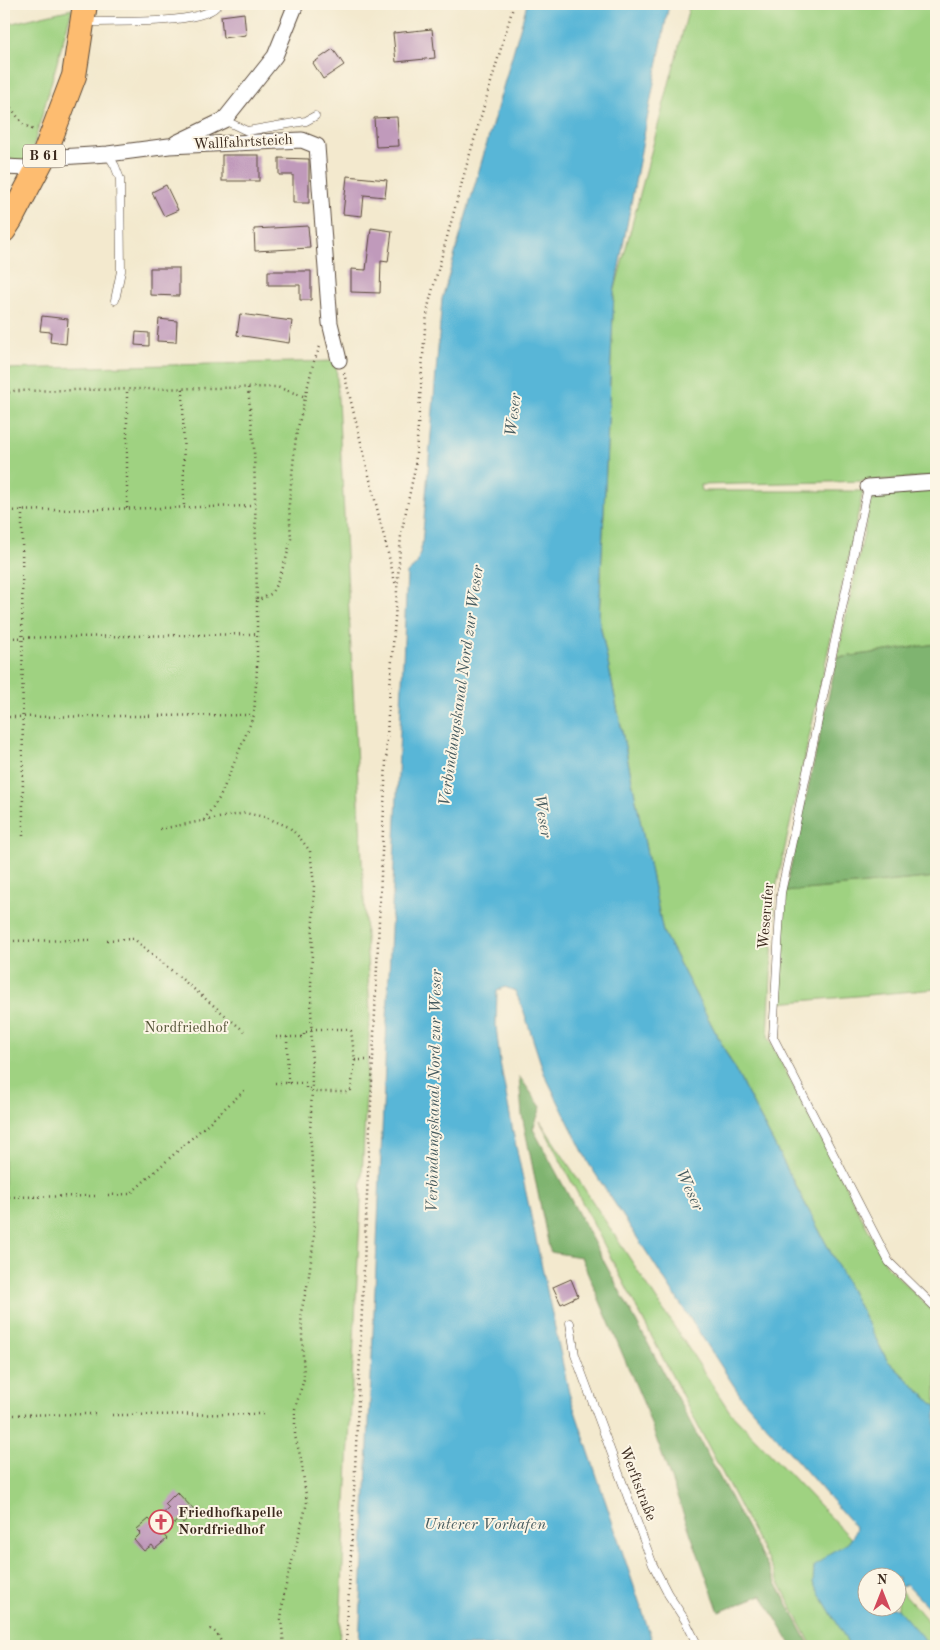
<svg xmlns="http://www.w3.org/2000/svg" width="940" height="1650" font-family="'Old Standard TT',serif">
<style>
.green{fill:#9fd281;stroke:#6d7e50}
.forest{fill:#7fb46f;stroke:#5d6f46}
.water{fill:#59b6d7;stroke:#4a707a}
.building{fill:#c09abb}
.lines{fill:none;stroke-linecap:round;stroke-linejoin:round}
.service-casing{stroke:#574738;stroke-width:9}
.minor-casing{stroke:#574738;stroke-width:17}
.primary-casing{stroke:#574738;stroke-width:26}
.path{stroke:#574738;stroke-width:2.5;stroke-dasharray:1 4;stroke-linecap:butt}
.service{stroke:#fff;stroke-width:8}
.minor{stroke:#fff;stroke-width:15}
.primary{stroke:#fdbc70;stroke-width:24}
.labels{text-anchor:middle;dominant-baseline:central;stroke-width:4;stroke-linejoin:round;paint-order:stroke}
.shield{fill:#fcf5e5;stroke:#75675a;stroke-width:1}
.shield-label{font-size:14px;font-weight:bold;fill:#3b2a1e}
.street-label{font-size:15px;fill:#3b2a1e;stroke:#fcf5e5}
.park-label{font-size:15px;fill:#545437;stroke:#fcf5e5}
.poi-label{font-size:15px;font-weight:bold;fill:#3b2a1e;stroke:#fcf5e5;text-anchor:start}
.water-label{font-size:16px;font-style:italic;fill:#465b5f;stroke:#fcf5e5}
</style>
<rect width="100%" height="100%" fill="#fcf5e5"/>
<filter id="ink" filterUnits="userSpaceOnUse"><feTurbulence type="fractalNoise" baseFrequency=".02" numOctaves="2"/><feDisplacementMap in="SourceGraphic" scale="10" xChannelSelector="R" yChannelSelector="G"/><feConvolveMatrix kernelMatrix="1 2 1 2 8 2 1 2 1" color-interpolation-filters="sRGB"/></filter>
<filter id="wash" filterUnits="userSpaceOnUse"><feTurbulence type="fractalNoise" baseFrequency=".0096" numOctaves="4" result="noise"/><feDisplacementMap in="SourceGraphic" scale="20" xChannelSelector="R" yChannelSelector="G"/><feGaussianBlur stdDeviation="1.12" result="paint"/><feColorMatrix in="noise" values="0 0 0 0 0 0 0 0 0 0 0 0 0 0 0 0 0 1.4 0 .05"/><feComposite in="paint" operator="in"/></filter>
<g filter="url(#wash)">
<rect width="100%" height="100%" fill="#f3e9ce"/>
<!-- green -->
<g class="green">
<polygon points="690,4 936,4 936,476 869,481 701,485 702,491 863,491 775,893 768,1037 887,1266 936,1314 936,1407 887,1360 663,932 599,619 614,293"/>
<polygon points="72,9 28,165 4,157 4,25"/>
<polygon points="336,361 370,1014 339,1646 4,1646 4,369"/>
<polygon points="936,486 936,644 837,658 873,491"/>
<polygon points="936,877 936,989 777,1003 785,892"/>
<polygon points="540,1121 730,1412 888,1577 868,1578 868,1608 898,1608 898,1588 936,1629 936,1646 812,1646"/>
</g>
<!-- forest -->
<g class="forest">
<polygon points="936,644 936,877 785,892 837,658"/>
<polygon points="519,1076 541,1107 533,1129 810,1646 792,1646 762,1595 719,1612 643,1402 581,1257 550,1252 522,1115"/>
</g>
<!-- water -->
<path class="water" d="M527,4H669L614,293L599,619L663,932L887,1360L936,1407V1615L906,1584L898,1589V1578H868V1608H897L930,1646H849L841,1630L813,1583L814,1567C820,1562 825,1557 830,1553C845,1544 850,1546 856,1528L742,1398L589,1164L544,1073L523,1009L515,991L505,987L497,991L496,1026L500,1062L514,1137L569,1393L654,1646H359L407,573L417,564L422,545L442,299Z"/>
<g id="blocks">
<!-- building -->
<g class="building">
<polygon points="244,13 246,35 223,38 221,16"/>
<polygon points="432,29 435,58 396,62 393,33"/>
<polygon points="333,49 344,65 323,79 313,63"/>
<polygon points="397,117 399,146 376,147 374,118"/>
<rect x="222" y="155" width="37" height="26"/>
<polygon points="279,158 309,159 309,203 293,203 293,175 279,175"/>
<polygon points="347,176 387,180 385,197 364,195 362,216 343,214"/>
<polygon points="166,185 178,210 164,216 152,192"/>
<polygon points="308,226 310,248 255,251 254,229"/>
<polygon points="371,228 392,231 388,262 381,261 380,293 351,292 351,269 366,270"/>
<polygon points="150,268 179,268 179,296 150,295"/>
<polygon points="268,271 311,271 311,300 300,300 300,285 268,285"/>
<polygon points="240,314 292,321 289,343 237,335"/>
<polygon points="42,316 68,319 66,344 50,342 51,332 40,331"/>
<polygon points="159,319 177,321 176,342 157,341"/>
<polygon points="136,332 149,333 149,346 135,345"/>
<polygon points="571,1279 578,1296 561,1304 553,1287"/>
<polygon points="177,1492 196,1512 183,1523 179,1519 163,1534 167,1539 155,1549 152,1545 144,1551 134,1540 141,1533 137,1529 149,1519 153,1523 169,1508 165,1504"/>
</g>
</g>
</g>
<g filter="url(#ink)">
<use href="#blocks" fill-opacity="0" stroke="#574738" stroke-width="1"/>
<g class="lines">
<!-- service casing -->
<g class="service-casing">
<g id="service">
<path d="M85,20L95,22C119,21 207,25 218,4"/>
<polyline points="224,120 247,131 306,121 315,116"/>
<polyline points="108,154 115,166 120,179 121,271 115,300"/>
<polyline points="868,487 781,893 773,1037 889,1262 936,1308"/>
<polyline points="570,1323 575,1355 653,1565 668,1594 685,1620 698,1646"/>
</g>
</g>
<!-- minor casing -->
<g class="minor-casing">
<g id="minor">
<polyline points="176,143 224,120 275,56 296,4"/>
<polyline points="43,158 108,154 169,146 302,140 317,146 330,323 339,360"/>
<polyline points="4,167 27,168 36,172"/>
<polyline points="868,487 936,482"/>
</g>
</g>
<!-- primary casing -->
<g class="primary-casing">
<polyline id="primary" points="4,230 11,219 43,158 74,76 85,4"/>
</g>
<!-- path -->
<g class="path">
<polyline points="4,64 5,66 8,104 23,124 35,131"/>
<polyline points="344,373 396,586"/>
<polyline points="248,388 254,447 257,601"/>
<polyline points="183,389 184,507"/>
<polyline points="4,394 14,391 277,387 306,397"/>
<polyline points="127,508 127,390"/>
<polyline points="22,510 23,836"/>
<polyline points="4,511 254,506"/>
<polyline points="4,638 256,634"/>
<polyline points="4,717 254,715"/>
<polyline points="204,820 220,797 254,715 257,668 257,601 271,594 278,581 286,559 291,539 289,504 296,436 313,364 321,344"/>
<polyline points="160,829 245,813 265,817 289,827 300,838 310,851 314,884 311,985 312,1089 310,1133 313,1174 314,1239 308,1282 301,1312 304,1379 295,1409 295,1436 301,1459 307,1503 284,1593 281,1619 284,1646"/>
<polyline points="107,940 134,939 244,1031"/>
<polyline points="4,941 92,940"/>
<polyline points="311,1029 347,1029 351,1031 355,1060 351,1090 347,1092 312,1092"/>
<polyline points="276,1037 304,1037 304,1032 311,1032"/>
<polyline points="287,1037 288,1083"/>
<polyline points="355,1060 372,1060"/>
<polyline points="275,1083 306,1083 306,1089 312,1089"/>
<polyline points="108,1195 130,1194 245,1090"/>
<polyline points="4,1197 96,1196"/>
<polyline points="4,1415 95,1414"/>
<polyline points="112,1415 266,1414"/>
<polyline points="210,1629 217,1633 223,1646"/>
<polyline points="346,1646 353,1515 388,715 401,535 415,468 425,328 429,303 467,164 514,4"/>
</g>
<!-- service -->
<use href="#service" class="service"/>
<!-- minor -->
<use href="#minor" class="minor"/>
<!-- primary -->
<use href="#primary" class="primary"/>
</g>
</g>
<!-- icons -->
<defs>
<g id="church-ring" transform="scale(1.25)"><circle r="9.5" fill="#fcf5e5" stroke="#d1495b" stroke-width="1.5"/><path d="M-1.2-6h2.4v3.5h3.3v2.4h-3.3V6h-2.4V-.1h-3.3v-2.4h3.3Z" fill="#d1495b"/></g>
</defs>
<g fill-rule="evenodd">
<use href="#church-ring" x="161" y="1522"/>
</g>
<g class="labels">
<!-- shield labels -->
<rect class="shield" x="23" y="144.5" width="42" height="23" rx="4"/>
<g class="shield-label">
<text x="44" y="156">B 61</text>
</g>
<!-- street labels -->
<g class="street-label">
<text transform="translate(243 143) rotate(-3)">Wallfahrtsteich</text>
<text transform="translate(767 916) rotate(-85)">Weserufer</text>
<text transform="translate(637 1484) rotate(69)">Werftstraße</text>
</g>
<!-- park labels -->
<g class="park-label">
<text x="186" y="1028">Nordfriedhof</text>
</g>
<!-- poi labels -->
<g class="poi-label">
<text x="178" y="1513">Friedhofkapelle<tspan x="178" dy="17">Nordfriedhof</tspan></text>
</g>
<!-- water labels -->
<g class="water-label">
<text transform="translate(514 415) rotate(-83)">Weser</text>
<text transform="translate(462 686) rotate(-82)">Verbindungskanal Nord zur Weser</text>
<text transform="translate(542 816) rotate(81)">Weser</text>
<text transform="translate(435 1091) rotate(-89)">Verbindungskanal Nord zur Weser</text>
<text transform="translate(689 1190) rotate(65)">Weser</text>
<text x="485" y="1525">Unterer Vorhafen</text>
</g>
</g>
<!-- margin -->
<rect width="940" height="1650" fill="none" stroke="#fcf5e5" stroke-width="20"/>
<!-- north arrow -->
<g transform="translate(882 1592)"><circle r="24" fill="#fcf5e5" stroke="#afa495"/>
<path d="M0-4L9 19L0 12L-9 19Z" fill="#d1495b"/>
<text y="-8" font-size="14" font-weight="bold" text-anchor="middle" fill="#3b2a1e">N</text>
</g>
</svg>
